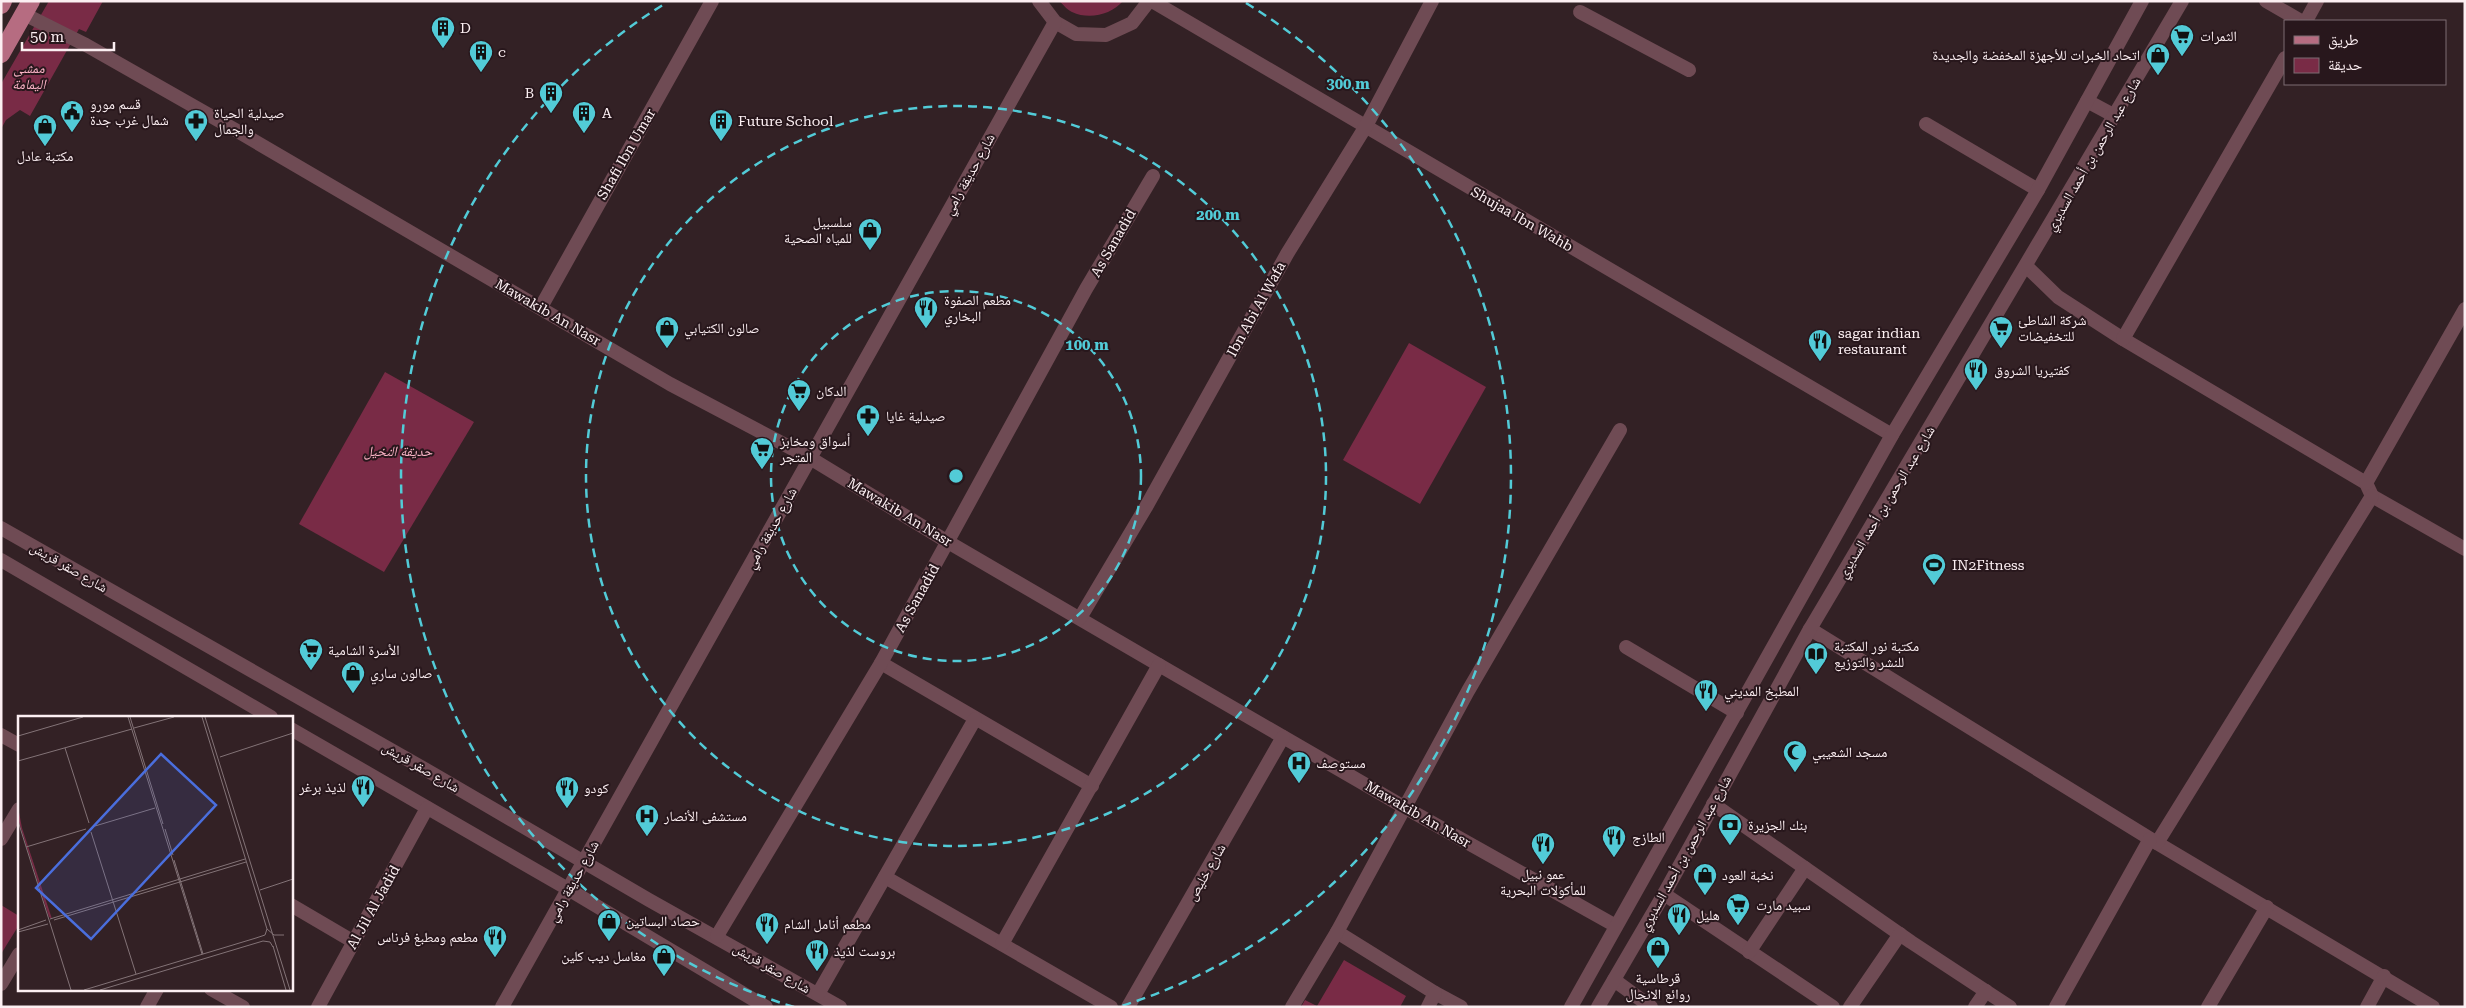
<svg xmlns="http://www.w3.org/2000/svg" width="2466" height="1008" font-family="'Roboto Serif','Noto Naskh Arabic',serif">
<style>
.green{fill:#792b46}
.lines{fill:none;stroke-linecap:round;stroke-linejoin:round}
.minor{stroke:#6f4b54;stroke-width:14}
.major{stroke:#b66c81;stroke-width:18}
.ring{fill:none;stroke:#52cbd7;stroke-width:2.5;stroke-dasharray:9 6}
.labels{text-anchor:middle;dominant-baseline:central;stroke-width:4;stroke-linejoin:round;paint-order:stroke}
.poi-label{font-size:14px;fill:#fceff2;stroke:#28171c;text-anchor:start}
.park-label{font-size:14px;font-style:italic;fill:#fdb5c8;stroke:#28171c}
.street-label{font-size:14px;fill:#fceff2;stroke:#28171c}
.inset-road{fill:none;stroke:#837377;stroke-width:1}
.view{fill:#4a6edd;fill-opacity:0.15;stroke:#4a6edd;stroke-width:2.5}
.inset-edge{fill:none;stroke:#fceff2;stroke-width:2.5}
.centre{fill:#52cbd7;stroke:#28171c;stroke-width:2.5}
.ring-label{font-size:15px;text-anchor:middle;font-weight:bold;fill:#52cbd7;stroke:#28171c;stroke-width:4;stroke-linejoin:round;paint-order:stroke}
</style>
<rect width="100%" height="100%" fill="#332125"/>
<!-- green -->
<g class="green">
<polygon points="49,1 103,1 86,32 79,29 30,116 20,110 6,120 1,129 1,84"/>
<path d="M1059,1H1123C1111,15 1089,20 1072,12C1067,10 1063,4 1059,1Z"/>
<polygon points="1409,343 1486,387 1420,504 1343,460"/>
<polygon points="385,372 474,422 384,572 299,524"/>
<polygon points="1,905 19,916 19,925 1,954"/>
<polygon points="1344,960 1406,996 1400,1007 1301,1007 1305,1000 1317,1006"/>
</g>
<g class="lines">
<!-- minor -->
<g class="minor">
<polyline points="1039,1 1055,22 1076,34 1106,35 1132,23 1149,1"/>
<polyline points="1152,1 1892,435"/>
<polyline points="2266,1 2301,21"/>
<polyline points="1580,12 1689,70"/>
<polyline points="24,14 86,45 239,132 670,384 810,458 948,542 1159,665 1404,807 1616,926"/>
<polyline points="2306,21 2317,1"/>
<polyline points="2087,101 2115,116"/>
<polyline points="1926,124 2038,190"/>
<polyline points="2027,267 2058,297 2123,339 2366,483 2372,496 2465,549"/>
<polyline points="541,307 712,1"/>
<polyline points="2123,339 2285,58"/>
<polyline points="2366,483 2465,309"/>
<polyline points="1,528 435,775 649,900 840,1007"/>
<polyline points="1,560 271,717"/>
<polyline points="1080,618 1146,507 1287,254 1366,126 1432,1"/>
<polyline points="1810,629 2157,843 2433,1007"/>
<polyline points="1626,647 1737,713"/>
<polyline points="881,663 1092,786"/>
<polyline points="291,729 568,889 766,1007"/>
<polyline points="1,735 19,745"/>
<polyline points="1713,804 1911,942 2010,1007"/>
<polyline points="1,839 19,809"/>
<polyline points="2157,843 2372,496"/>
<polyline points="885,877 1111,1007"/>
<polyline points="1664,894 1833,1007"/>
<polyline points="291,905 354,942"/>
<polyline points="1337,932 1435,993 1461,1007"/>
<polyline points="717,936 881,663 1086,289 1153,176"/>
<polyline points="1002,944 1159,665"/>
<polyline points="1749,952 1805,868"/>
<polyline points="1614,980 1651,1007"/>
<polyline points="1,984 19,954"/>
<polyline points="211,989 243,1007"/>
<polyline points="818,994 975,719"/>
<polyline points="147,1007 157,989"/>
<polyline points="318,1007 427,808"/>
<polyline points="502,1007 1055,22"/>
<polyline points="1128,1007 1283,737"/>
<polyline points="1292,1007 1337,932 1468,691 1620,430"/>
<polyline points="1428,1007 1435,993"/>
<polyline points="1571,1007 1892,435 2038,190 2142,1"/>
<polyline points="1598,1007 1664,894 1810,629 2182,1"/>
<polyline points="1850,1007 1900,934"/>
<polyline points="1975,1007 1986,991"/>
<polyline points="2056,1007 2150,839"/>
<polyline points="2208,1007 2267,907"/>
<polyline points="2367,1007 2384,976"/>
</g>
<!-- major -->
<g class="major">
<polyline points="1,5 3,1"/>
<polyline points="1,54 31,1"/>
</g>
</g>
<!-- distance rings -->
<g class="ring">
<circle cx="956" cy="476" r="185"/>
<circle cx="956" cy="476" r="370"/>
<path d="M794 1007A555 555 0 0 1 666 3M1246 3A555 555 0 0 1 1118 1007"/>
</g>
<!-- icons -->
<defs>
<g id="building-pin" transform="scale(1.25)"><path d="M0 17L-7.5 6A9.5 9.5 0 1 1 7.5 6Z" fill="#52cbd7" stroke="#28171c"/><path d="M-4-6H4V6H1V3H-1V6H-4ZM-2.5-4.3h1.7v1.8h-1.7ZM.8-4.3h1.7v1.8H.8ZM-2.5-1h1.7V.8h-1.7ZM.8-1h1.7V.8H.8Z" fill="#111"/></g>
<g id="supermarket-pin" transform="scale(1.25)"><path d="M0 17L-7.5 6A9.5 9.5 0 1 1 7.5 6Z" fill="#52cbd7" stroke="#28171c"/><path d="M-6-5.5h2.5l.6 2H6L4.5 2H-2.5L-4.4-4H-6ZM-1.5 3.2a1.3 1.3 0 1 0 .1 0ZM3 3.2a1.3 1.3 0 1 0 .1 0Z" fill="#111"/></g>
<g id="shop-pin" transform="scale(1.25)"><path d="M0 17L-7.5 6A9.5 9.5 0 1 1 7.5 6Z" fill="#52cbd7" stroke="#28171c"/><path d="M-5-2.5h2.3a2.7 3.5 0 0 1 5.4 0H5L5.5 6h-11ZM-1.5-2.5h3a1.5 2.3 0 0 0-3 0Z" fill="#111"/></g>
<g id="civic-pin" transform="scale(1.25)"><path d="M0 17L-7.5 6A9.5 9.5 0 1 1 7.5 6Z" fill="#52cbd7" stroke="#28171c"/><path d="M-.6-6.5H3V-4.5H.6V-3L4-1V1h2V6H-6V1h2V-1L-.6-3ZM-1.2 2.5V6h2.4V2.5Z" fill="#111"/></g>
<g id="pharmacy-pin" transform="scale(1.25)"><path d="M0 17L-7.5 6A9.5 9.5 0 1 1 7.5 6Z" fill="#52cbd7" stroke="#28171c"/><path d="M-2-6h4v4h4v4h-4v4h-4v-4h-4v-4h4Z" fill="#111"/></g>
<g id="restaurant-pin" transform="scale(1.25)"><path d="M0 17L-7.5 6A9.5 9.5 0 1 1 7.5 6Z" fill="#52cbd7" stroke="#28171c"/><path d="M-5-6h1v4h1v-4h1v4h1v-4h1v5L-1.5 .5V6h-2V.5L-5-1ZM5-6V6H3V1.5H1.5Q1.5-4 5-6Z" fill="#111"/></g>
<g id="stadium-pin" transform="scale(1.25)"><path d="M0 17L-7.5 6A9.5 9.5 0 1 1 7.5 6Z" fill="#52cbd7" stroke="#28171c"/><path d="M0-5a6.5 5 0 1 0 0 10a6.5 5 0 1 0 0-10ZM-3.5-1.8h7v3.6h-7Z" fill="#111"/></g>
<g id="library-pin" transform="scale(1.25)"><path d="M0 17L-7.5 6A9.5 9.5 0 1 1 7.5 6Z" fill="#52cbd7" stroke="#28171c"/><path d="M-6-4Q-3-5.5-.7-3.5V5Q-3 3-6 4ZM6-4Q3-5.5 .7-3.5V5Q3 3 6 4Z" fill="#111"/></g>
<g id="mosque-pin" transform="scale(1.25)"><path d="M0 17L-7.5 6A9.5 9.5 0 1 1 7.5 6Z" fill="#52cbd7" stroke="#28171c"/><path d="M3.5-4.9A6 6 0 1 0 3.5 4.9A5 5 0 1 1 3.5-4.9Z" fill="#111"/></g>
<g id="hospital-pin" transform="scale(1.25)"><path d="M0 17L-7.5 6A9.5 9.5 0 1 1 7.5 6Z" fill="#52cbd7" stroke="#28171c"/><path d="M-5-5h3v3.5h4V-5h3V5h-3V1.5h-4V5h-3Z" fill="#111"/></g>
<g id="bank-pin" transform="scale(1.25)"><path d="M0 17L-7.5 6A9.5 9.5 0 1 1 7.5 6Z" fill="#52cbd7" stroke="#28171c"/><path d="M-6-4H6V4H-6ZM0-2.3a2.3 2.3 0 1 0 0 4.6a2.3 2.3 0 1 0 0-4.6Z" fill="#111"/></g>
</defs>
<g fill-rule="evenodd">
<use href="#building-pin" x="443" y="28"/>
<use href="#supermarket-pin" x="2182" y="36"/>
<use href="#building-pin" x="481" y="52"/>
<use href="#shop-pin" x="2158" y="55"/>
<use href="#building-pin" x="551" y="93"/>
<use href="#civic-pin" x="72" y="112"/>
<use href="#building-pin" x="584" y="113"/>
<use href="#pharmacy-pin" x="196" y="121"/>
<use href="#building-pin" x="721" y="121"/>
<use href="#shop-pin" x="45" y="126"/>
<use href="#shop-pin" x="870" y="230"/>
<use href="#restaurant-pin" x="926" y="308"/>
<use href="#shop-pin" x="667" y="328"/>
<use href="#supermarket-pin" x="2001" y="328"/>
<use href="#restaurant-pin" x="1820" y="341"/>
<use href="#restaurant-pin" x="1976" y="370"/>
<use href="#supermarket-pin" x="799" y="391"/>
<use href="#pharmacy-pin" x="868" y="416"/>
<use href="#supermarket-pin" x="762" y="449"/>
<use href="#stadium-pin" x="1934" y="565"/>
<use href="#supermarket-pin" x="311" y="650"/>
<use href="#library-pin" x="1816" y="654"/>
<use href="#shop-pin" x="353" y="673"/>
<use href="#restaurant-pin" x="1706" y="691"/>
<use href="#mosque-pin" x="1795" y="752"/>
<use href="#hospital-pin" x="1299" y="763"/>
<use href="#restaurant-pin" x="363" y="787"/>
<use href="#restaurant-pin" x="567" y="788"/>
<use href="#hospital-pin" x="647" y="816"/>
<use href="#bank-pin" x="1730" y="825"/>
<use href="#restaurant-pin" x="1614" y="837"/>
<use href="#restaurant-pin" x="1543" y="844"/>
<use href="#shop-pin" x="1705" y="875"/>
<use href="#supermarket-pin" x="1738" y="905"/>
<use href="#restaurant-pin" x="1679" y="915"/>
<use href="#shop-pin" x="609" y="921"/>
<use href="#restaurant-pin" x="767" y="924"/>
<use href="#restaurant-pin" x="495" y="937"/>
<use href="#shop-pin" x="1658" y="948"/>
<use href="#restaurant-pin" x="817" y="951"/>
<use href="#shop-pin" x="664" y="956"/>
</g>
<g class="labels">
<!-- poi labels -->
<g class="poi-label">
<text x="460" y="28">D</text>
<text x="2200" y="36">الثمرات</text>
<text x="498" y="52">c</text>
<text x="2140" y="55" text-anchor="end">اتحاد الخبرات للأجهزة المخفضة والجديدة</text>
<text x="534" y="93" text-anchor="end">B</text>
<text x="90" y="104">قسم مورو<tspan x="90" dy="16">شمال غرب جدة</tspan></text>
<text x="214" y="113">صيدلية الحياة<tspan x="214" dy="16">والجمال</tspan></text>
<text x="602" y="113">A</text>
<text x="738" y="121">Future School</text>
<text x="45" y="156" text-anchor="middle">مكتبة عادل</text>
<text x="852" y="222" text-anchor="end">سلسبيل<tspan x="852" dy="16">للمياه الصحية</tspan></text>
<text x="944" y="300">مطعم الصفوة<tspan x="944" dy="16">البخاري</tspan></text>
<text x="2018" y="320">شركة الشاطئ<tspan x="2018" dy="16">للتخفيضات</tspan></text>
<text x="684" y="328">صالون الكتيابي</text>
<text x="1838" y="333">sagar indian<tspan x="1838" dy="16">restaurant</tspan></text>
<text x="1994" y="370">كفتيريا الشروق</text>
<text x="816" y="391">الدكان</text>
<text x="886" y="416">صيدلية غايا</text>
<text x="780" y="441">أسواق ومخابز<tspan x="780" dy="16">المتجر</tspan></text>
<text x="1952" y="565">IN2Fitness</text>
<text x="1834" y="646">مكتبة نور المكتبة<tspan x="1834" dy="16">للنشر والتوزيع</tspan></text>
<text x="328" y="650">الأسرة الشامية</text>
<text x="370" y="673">صالون ساري</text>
<text x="1724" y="691">المطبخ المديني</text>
<text x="1812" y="752">مسجد الشعيبي</text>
<text x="1316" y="763">مستوصف</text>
<text x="346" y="787" text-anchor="end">لذيذ برغر</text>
<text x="584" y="788">كودو</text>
<text x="664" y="816">مستشفى الأنصار</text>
<text x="1748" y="825">بنك الجزيرة</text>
<text x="1632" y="837">الطازج</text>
<text x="1543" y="874" text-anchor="middle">عمو نبيل<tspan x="1543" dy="16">للمأكولات البحرية</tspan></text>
<text x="1722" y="875">نخبة العود</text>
<text x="1756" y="905">سبيد مارت</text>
<text x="1696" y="915">هليل</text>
<text x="626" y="921">حصاد البساتين</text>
<text x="784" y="924">مطعم أنامل الشام</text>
<text x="478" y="937" text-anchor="end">مطعم ومطبغ فرناس</text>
<text x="834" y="951">بروست لذيذ</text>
<text x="646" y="956" text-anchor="end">مغاسل ديب كلين</text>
<text x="1658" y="978" text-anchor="middle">قرطاسية<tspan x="1658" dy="16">روائع الانجال</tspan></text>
</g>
<!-- park labels -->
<g class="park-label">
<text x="29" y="68">ممشى<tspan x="29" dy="16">اليمامة</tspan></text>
<text x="398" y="451">حديقة النخيل</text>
</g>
<!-- street labels -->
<g class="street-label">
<text transform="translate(626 154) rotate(-60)">Shafi Ibn Umar</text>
<text transform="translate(2093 154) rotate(-60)">شارع عبد الرحمن بن أحمد السديري</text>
<text transform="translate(969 174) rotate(-61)">شارع حديقة رامي</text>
<text transform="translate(1522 219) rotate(30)">Shujaa Ibn Wahb</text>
<text transform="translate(1113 243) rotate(-60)">As Sanadid</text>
<text transform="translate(1256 309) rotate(-61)">Ibn Abi Al Wafa</text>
<text transform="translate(548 312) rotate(30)">Mawakib An Nasr</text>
<text transform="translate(1886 502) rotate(-59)">شارع عبد الرحمن بن أحمد السديري</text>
<text transform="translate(900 512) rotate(31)">Mawakib An Nasr</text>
<text transform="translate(771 528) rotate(-61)">شارع حديقة رامي</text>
<text transform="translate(69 567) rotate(30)">شارع صقر قريش</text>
<text transform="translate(917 598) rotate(-61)">As Sanadid</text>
<text transform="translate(421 767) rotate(30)">شارع صقر قريش</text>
<text transform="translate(1418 814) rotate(30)">Mawakib An Nasr</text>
<text transform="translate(1685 853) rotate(-61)">شارع عبد الرحمن بن أحمد السديري</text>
<text transform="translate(1206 872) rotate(-60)">شارع خليص</text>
<text transform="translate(573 881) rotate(-61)">شارع حديقة رامي</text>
<text transform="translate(373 907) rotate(-61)">Al Jil Al Jadid</text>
<text transform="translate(772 968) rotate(30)">شارع صقر قريش</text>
</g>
</g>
<!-- overview -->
<g transform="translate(18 716)">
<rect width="275" height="275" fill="#332125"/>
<path d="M0,91L4,112L34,203L31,201L0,103Z" fill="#792b46"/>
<path class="inset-road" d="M110,1L184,238M112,1L145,108M184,1L249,213L256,219H266M187,1L272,274M116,12L156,1M0,20L65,1M47,32L71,107M202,41L275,17M0,45L114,13M0,105L53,274M77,110L137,92M147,113L155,139M73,116L118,258M8,131L68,113M156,144L185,238M242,174L275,163M32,203L227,143M36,204L228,146M0,214L28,204M0,216L30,208M255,230L268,274M66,274L238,222L247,219L249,213M82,274L245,225L252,226L255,231"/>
<path class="view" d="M143,38L198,89L73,223L18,172Z"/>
<rect width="275" height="275" class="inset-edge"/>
</g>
<circle cx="956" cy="476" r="8" class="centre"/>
<g class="ring-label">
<text x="1348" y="89">300 m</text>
<text x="1218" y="220">200 m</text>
<text x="1087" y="350">100 m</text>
</g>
<!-- border -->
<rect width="2466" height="1008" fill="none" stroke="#fceff2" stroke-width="5"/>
<!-- legend -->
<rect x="2284" y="20" width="162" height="65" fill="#28171c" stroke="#7d6d72"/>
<rect x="2294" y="36" width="25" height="8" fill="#b66c81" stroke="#7d6d72"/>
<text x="2328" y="45" font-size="15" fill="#fceff2">طريق</text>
<rect x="2294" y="58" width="25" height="15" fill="#792b46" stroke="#7d6d72"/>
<text x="2328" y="70" font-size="15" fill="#fceff2">حديقة</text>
<!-- scale -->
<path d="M22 42v8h92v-8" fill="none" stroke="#fceff2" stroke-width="2.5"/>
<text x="30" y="42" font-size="15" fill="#fceff2" stroke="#28171c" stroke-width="4" paint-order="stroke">50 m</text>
</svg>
